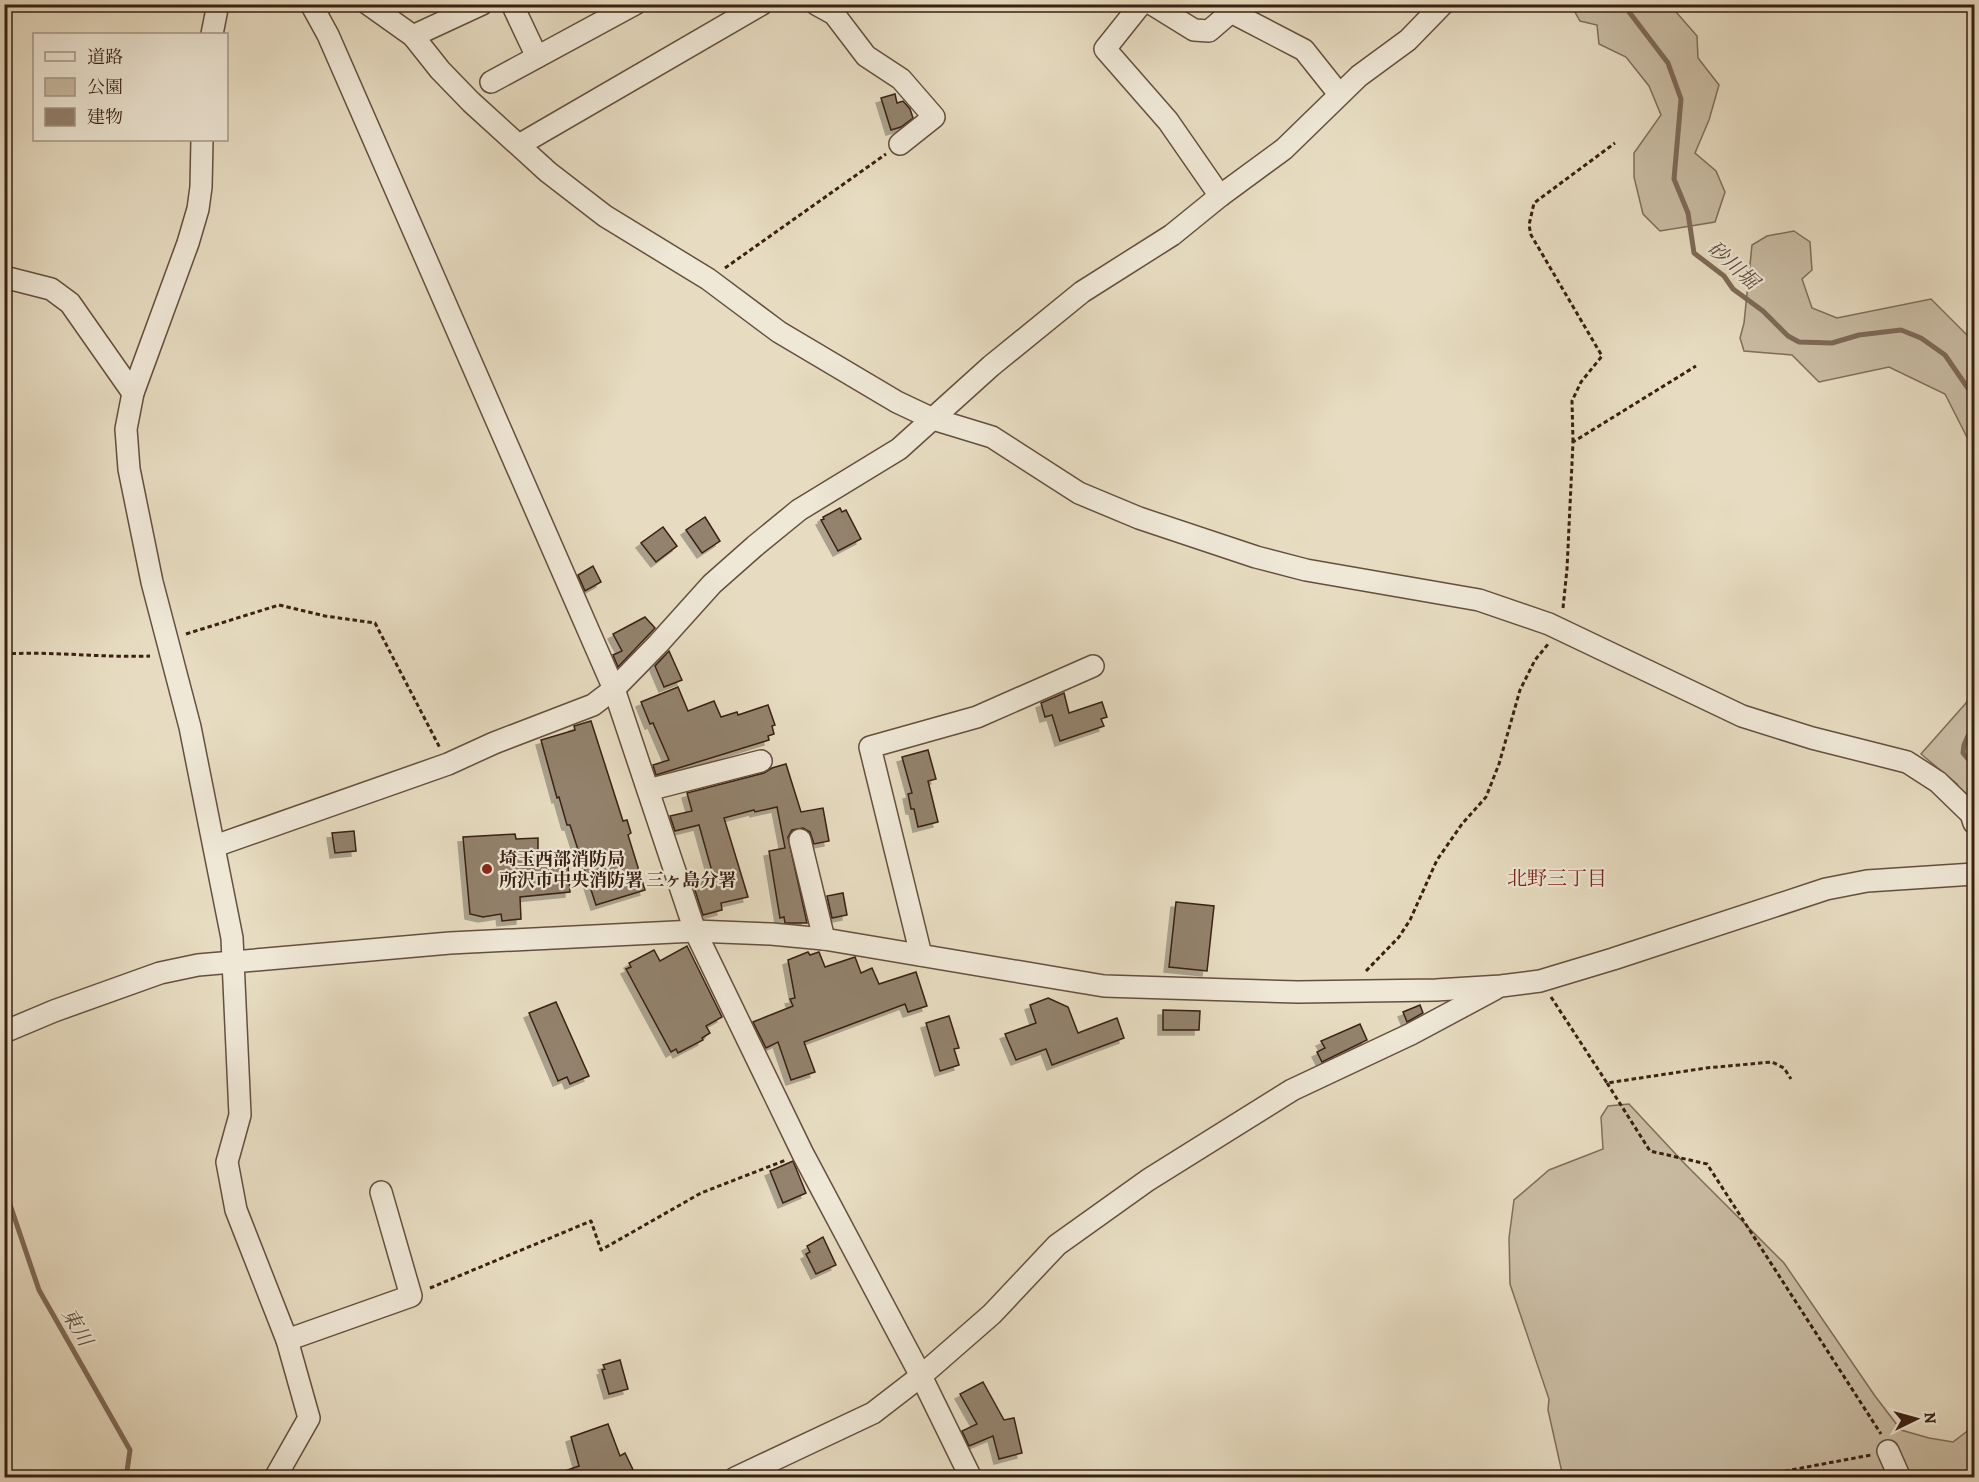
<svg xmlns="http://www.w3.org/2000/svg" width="1979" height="1482" font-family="Alegreya,'Noto Serif JP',serif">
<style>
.green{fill:#c9bca3;stroke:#816e5a;stroke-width:1.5}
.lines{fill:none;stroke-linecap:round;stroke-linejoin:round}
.stream{stroke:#7e6a58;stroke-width:5}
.building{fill:#93826d;stroke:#392012;stroke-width:1.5;filter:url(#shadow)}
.minor-casing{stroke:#644f3e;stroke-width:24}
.path{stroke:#392012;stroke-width:3;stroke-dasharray:4.5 3;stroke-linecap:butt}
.minor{stroke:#efe8d7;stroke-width:21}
.poi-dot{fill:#8f2418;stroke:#efe8d7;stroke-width:2}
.labels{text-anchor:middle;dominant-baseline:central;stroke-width:4.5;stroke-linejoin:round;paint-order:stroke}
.poi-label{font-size:18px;font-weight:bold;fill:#392012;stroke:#efe8d7;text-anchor:start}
.water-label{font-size:20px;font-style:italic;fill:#614b3b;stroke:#efe8d7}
.neighbourhood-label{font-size:20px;fill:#7a1f14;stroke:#efe8d7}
</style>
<defs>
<filter id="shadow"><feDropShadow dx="-5" dy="5" stdDeviation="0" flood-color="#0004"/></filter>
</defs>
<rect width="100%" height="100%" fill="#e7dcc1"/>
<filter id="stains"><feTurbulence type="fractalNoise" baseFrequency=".00333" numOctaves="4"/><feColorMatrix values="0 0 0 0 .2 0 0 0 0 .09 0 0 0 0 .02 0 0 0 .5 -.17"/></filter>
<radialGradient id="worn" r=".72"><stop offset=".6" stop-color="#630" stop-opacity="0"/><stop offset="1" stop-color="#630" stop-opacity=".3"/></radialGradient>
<!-- green -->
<g class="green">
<polygon points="1571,5 1670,5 1697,36 1698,58 1719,85 1709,120 1695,153 1716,171 1725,192 1715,222 1660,231 1643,214 1634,177 1634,153 1661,115 1649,86 1626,57 1599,44 1597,25 1580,21"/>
<polygon points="1794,231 1810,242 1812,270 1802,279 1812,308 1837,318 1931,299 1974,342 1974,451 1945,394 1889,367 1819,382 1792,355 1744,351 1740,338 1744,323 1752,245 1767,236"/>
<polygon points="1974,687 1974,818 1957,784 1921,754 1966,703"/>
<polygon points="1629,1104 1685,1164 1784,1263 1875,1396 1901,1430 1929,1438 1953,1442 1974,1426 1974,1477 1563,1477 1548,1410 1549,1399 1510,1284 1509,1238 1514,1200 1549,1170 1603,1149 1601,1117 1608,1106"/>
</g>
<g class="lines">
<!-- stream -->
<g class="stream">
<polyline points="1623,4 1668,63 1681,99 1674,179 1688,213 1694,253 1724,276 1733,289 1763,311 1788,336 1799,342 1832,343 1859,335 1901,330 1921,338 1945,355 1974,397"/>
<polyline points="1974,722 1964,745 1963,753 1968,759 1974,760"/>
<polyline points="4,1187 39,1290 130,1450 126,1478"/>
</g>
</g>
<!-- building -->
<g class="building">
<polygon points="895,94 897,103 903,101 910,109 913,118 901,127 891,130 881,98"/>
<polygon points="840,508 842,512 846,510 861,539 838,551 821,520 824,519 823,517"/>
<polygon points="705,517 720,541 702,553 686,530"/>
<polygon points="663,527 677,546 656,562 641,543"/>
<polygon points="593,566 601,582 585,591 578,575"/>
<polygon points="645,617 655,628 618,667 613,655 622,651 613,634"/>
<polygon points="669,651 682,680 664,687 655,666"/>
<polygon points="678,687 688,711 714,701 721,717 737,712 738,715 768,705 775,725 772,726 774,734 768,736 769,740 656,775 653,765 669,760 653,723 650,724 641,702"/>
<polygon points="1064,693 1069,713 1102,702 1107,717 1101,719 1104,726 1060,741 1052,715 1045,717 1041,703"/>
<polygon points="591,721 623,821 627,820 631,833 628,835 645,890 596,905 570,825 567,825 559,797 557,798 541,740 575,730 574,726"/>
<polygon points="928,750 936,779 928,781 938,822 918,827 914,809 911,809 908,794 912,793 902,757"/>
<polygon points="786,764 801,812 823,808 829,841 814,844 810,832 803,828 792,830 788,837 807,923 785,923 784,917 780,918 769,851 785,848 777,807 755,812 754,810 724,818 748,897 721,903 722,910 703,915 692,881 713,875 699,825 675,831 670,816 692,811 687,793 764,773 772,768"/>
<polygon points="354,831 356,851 335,853 332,833"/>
<polygon points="515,834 516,839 538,838 538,855 567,853 570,892 520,897 521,919 502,921 501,914 483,917 470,914 463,837"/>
<polygon points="843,893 847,915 832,918 827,896"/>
<polygon points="1176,902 1214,906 1207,971 1169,967"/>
<polygon points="687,946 722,1017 706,1026 710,1033 702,1038 703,1040 678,1053 676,1049 671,1052 626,969 631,967 629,963 654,950 660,961"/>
<polygon points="808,952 810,955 819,952 825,967 855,957 861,973 872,968 879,984 916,972 927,1006 908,1012 905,1004 804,1042 815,1072 791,1080 778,1042 766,1048 753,1022 793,1006 790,999 795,998 788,960"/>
<polygon points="1048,998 1068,1007 1078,1033 1117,1018 1124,1038 1052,1065 1046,1049 1016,1060 1005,1034 1036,1023 1030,1005"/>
<polygon points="556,1002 589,1076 570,1084 567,1077 558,1081 529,1013"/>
<polygon points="1420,1005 1423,1013 1407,1022 1403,1012"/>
<polygon points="1163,1010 1200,1011 1199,1030 1163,1030"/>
<polygon points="949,1016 959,1048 954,1049 959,1065 940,1071 926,1023"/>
<polygon points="1360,1024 1367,1040 1322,1062 1317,1052 1325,1048 1321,1041"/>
<polygon points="793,1161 806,1193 783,1203 770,1171"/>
<polygon points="823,1237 836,1265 816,1274 806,1254 810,1252 807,1246"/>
<polygon points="620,1360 628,1389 609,1394 602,1370 605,1369 603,1365"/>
<polygon points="983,1382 1004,1420 1014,1418 1022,1453 999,1459 993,1436 969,1446 962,1431 977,1424 960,1394"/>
<polygon points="608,1424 620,1456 625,1453 637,1478 553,1478 553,1475 579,1466 571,1437"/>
</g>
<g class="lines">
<!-- minor casing -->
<g class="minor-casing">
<g id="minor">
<polyline points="311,4 328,35 614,689 695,931 803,1154 921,1376 971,1478"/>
<polyline points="368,4 413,36 440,70 471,102 548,172 605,216 708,279 779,332 897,402 933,419 992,437 1079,493 1139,518 1256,557 1306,570 1479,600 1549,624 1742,716 1812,738 1907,762 1938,782 1971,814 1974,823"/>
<polyline points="512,4 537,57"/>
<polyline points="816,4 834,14 866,56 901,79 934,117 900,144"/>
<polyline points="1141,4 1105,49 1168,121 1220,196"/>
<polyline points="1152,4 1194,30 1209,31 1231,12 1304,50 1339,94"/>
<polyline points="212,34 218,4"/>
<polyline points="413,36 482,4"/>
<polyline points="491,82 635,4"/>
<polyline points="202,140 201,187 198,209 188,243 133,393 126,429 129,469 152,582 190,727 232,938 240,1115 227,1162 236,1210 287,1340 309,1418 275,1478"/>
<polyline points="519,145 762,4"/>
<polyline points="4,277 51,289 70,303 133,393"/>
<polyline points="648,790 761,761"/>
<polyline points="800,840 824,939"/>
<polyline points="215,846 448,764 494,743 593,705 614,689 658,644 712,584 755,546 799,510 899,449 991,366 1082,292 1172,235 1220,196 1284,149 1359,76 1408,40 1443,4"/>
<polyline points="921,955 870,747 977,717 1093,666"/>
<polyline points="4,1032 54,1011 160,973 198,965 450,943 695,931 771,934 824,939 1104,986 1298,992 1436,990 1501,986 1540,981 1613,959 1826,889 1867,881 1974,874"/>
<polyline points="287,1340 411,1296 381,1192"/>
<polyline points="1888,1451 1900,1478"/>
<polyline points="735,1478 873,1413 921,1376 992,1314 1057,1245 1148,1180 1292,1090 1411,1034 1495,989"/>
</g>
</g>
<!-- path -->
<g class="path">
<polyline points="725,268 886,154"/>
<polyline points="1573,442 1572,401 1581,382 1602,356 1531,235 1529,225 1534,203 1615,143"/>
<polyline points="1563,608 1567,569 1573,442 1696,366"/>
<polyline points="186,634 279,605 325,616 375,623 440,748"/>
<path d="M4,654C54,651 101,658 150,656"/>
<polyline points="1366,971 1399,937 1410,920 1437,860 1462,824 1486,797 1499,764 1520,690 1535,660 1549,643"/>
<polyline points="1551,997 1607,1083 1706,1068 1772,1062 1784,1068 1791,1079"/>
<polyline points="1607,1083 1650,1151 1707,1164 1881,1434"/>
<polyline points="430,1288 591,1221 601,1250 701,1193 786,1160"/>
<polyline points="1748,1478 1871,1455"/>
</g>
<!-- minor -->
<use href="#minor" class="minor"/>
</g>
<!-- markers -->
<circle class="poi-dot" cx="487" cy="869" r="6"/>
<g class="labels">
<!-- poi labels -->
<g class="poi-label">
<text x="499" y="859">埼玉西部消防局<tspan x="499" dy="21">所沢市中央消防署 三ヶ島分署</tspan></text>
</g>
<!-- water labels -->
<g class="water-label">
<text transform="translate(1733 265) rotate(42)">砂川堀</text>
<text transform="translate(77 1327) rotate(60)">東川</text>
</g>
<!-- neighbourhood labels -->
<g class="neighbourhood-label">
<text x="1557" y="878">北野三丁目</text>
</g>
</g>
<!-- margin -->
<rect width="1979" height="1482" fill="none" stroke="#e7dcc1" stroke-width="24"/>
<rect x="6" y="6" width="1967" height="1470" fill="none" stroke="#392012" stroke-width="3"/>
<rect x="12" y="12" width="1955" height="1458" fill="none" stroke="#392012" stroke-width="1.5"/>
<!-- legend -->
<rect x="33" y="33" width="195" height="108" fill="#efe8d7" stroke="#a69888" stroke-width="1.5"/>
<rect x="45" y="52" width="30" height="9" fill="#efe8d7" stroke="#a69888" stroke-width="1.5"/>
<text x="87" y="63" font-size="18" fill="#392012">道路</text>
<rect x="45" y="78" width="30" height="18" fill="#c9bca3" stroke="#a69888" stroke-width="1.5"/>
<text x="87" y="93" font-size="18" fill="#392012">公園</text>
<rect x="45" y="108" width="30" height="18" fill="#93826d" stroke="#a69888" stroke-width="1.5"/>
<text x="87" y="123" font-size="18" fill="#392012">建物</text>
<!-- north arrow -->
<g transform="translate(1916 1419) rotate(85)" stroke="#efe8d7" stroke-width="4.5" paint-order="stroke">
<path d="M0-4.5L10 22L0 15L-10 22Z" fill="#392012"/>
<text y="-9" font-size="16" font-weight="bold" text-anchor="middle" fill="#392012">N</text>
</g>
<rect width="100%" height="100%" filter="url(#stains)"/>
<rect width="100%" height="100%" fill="url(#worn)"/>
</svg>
